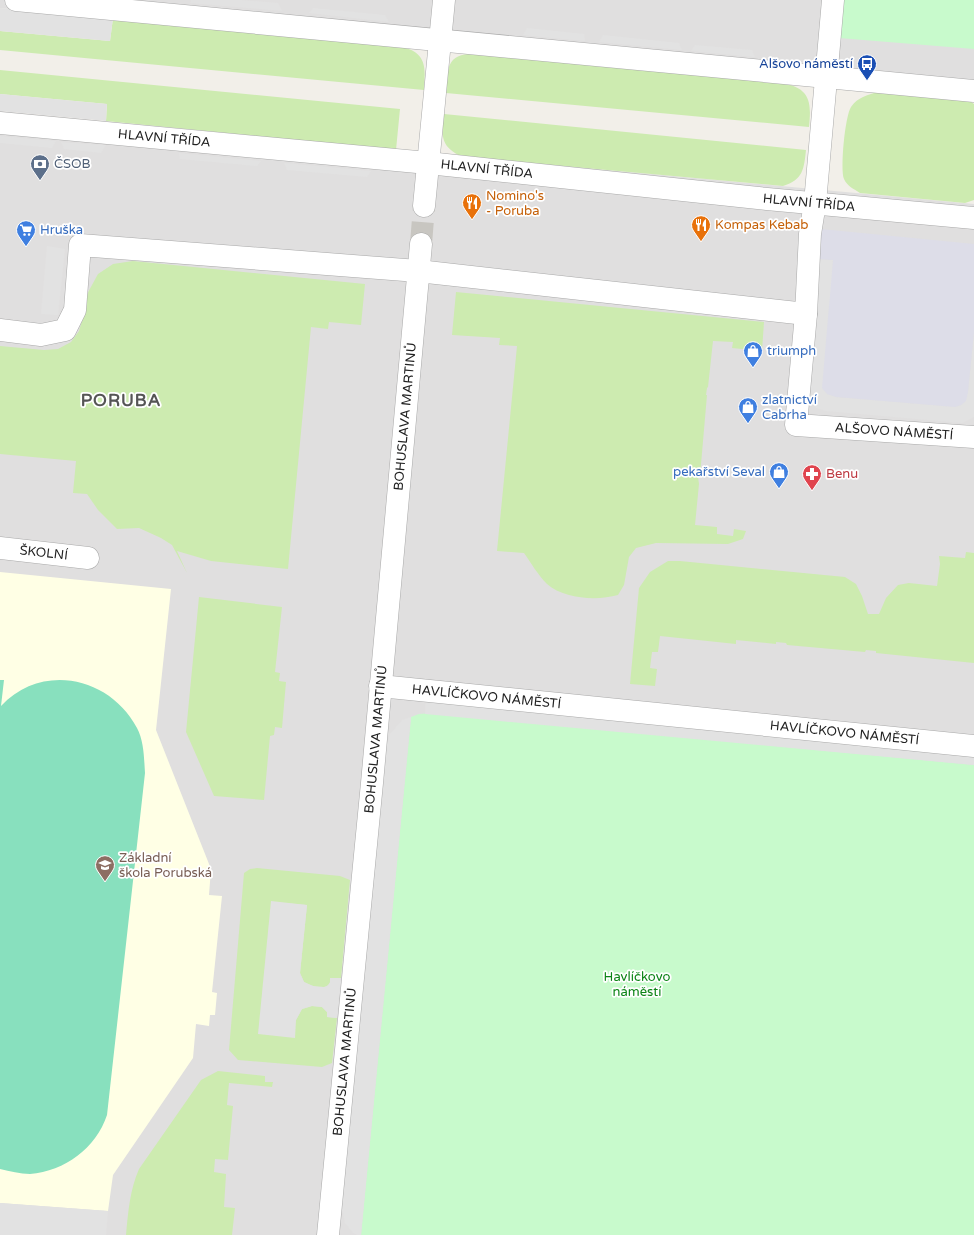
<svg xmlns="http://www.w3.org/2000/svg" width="974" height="1235" font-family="'Varela Round',sans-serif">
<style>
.residential{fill:#e0dfdf}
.education{fill:#ffffe5}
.grass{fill:#cdebb0}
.park{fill:#c8facc}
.pitch{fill:#88e0be}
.parking{fill:#e2e2e2}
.plaza{fill:#dddde8}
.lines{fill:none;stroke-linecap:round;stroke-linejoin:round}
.minor-tunnel{stroke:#c8c6c1;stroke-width:22;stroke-dasharray:22 11;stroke-linecap:butt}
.minor-casing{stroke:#a9a9a9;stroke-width:23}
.minor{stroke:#fff;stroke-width:22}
.labels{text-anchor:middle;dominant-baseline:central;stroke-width:3.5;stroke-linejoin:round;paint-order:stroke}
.transit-label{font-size:13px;fill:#164399;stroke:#fff;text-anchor:end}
.street-label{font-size:13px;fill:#222;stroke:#fff}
.service-label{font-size:13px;fill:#4e5e75;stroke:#fff;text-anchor:start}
.food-label{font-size:13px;fill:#c56008;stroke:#fff;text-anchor:start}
.shop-label{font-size:13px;fill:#366cbe;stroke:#fff;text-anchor:start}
.health-label{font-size:13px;fill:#be3a42;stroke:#fff;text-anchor:start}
.education-label{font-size:13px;fill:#785e54;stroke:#fff;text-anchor:start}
.park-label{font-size:13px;fill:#0c8416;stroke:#fff}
.district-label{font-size:17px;font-weight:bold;letter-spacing:1px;fill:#555;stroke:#fff}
</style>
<rect width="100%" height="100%" fill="#f2efe9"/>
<!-- residential -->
<g class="residential">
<polygon points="0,0 974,0 974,102 0,8"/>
<polygon points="0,111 396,150 974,204 974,1235 0,1235"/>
</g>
<!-- education -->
<polygon class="education" points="0,572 171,589 156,730 211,869 209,895 222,896 212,992 217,993 215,1015 210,1015 209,1026 196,1024 193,1058 113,1175 108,1211 0,1203"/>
<!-- grass -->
<g class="grass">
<path d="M113,18L406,48C428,55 425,71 424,90L0,50V31L110,41Z"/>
<path d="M469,54L787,84C812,90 811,106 809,127L446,93C447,75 445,55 469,54Z"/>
<polygon points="0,70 400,109 396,150 106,121 107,104 0,94"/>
<path d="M878,92L970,101L974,104V200L965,203L860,193C854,189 847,186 844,179C840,169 845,116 851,107C858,97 867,95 878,92Z"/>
<path d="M444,114L806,150C804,169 803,180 783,186L463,157C440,147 441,135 444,114Z"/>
<polygon points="133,261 365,284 361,325 329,322 328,329 311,327 288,569 211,561 177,551 187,573 172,545 161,538 139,528 117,529 98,510 87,494 73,493 76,461 0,454 0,346 44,350 58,349 71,342 79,331 83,317 86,296 98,274 113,264"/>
<path d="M456,292L764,322L762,351L732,348L733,342L713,341L708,387L707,388L706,395H707L700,476L698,477L699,484L695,525L717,527V534L733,536L734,529L746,531L743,539L728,544L656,543L636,548L629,557L624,585L618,595C597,601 564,599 547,584C538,575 531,563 524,553L497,551L517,346L499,345L500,338L452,335Z"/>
<polygon points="966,552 974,553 974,663 876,653 876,651 866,650 865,652 787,645 786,643 776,642 776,644 736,640 736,644 660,636 658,652 652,652 650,668 657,669 655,686 630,684 639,588 650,572 668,561 680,561 845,577 856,584 862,596 868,614 879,614 886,598 898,585 909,583 937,586 940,564 939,556 965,558"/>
<polygon points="199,597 282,607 275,672 280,673 279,681 286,682 282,728 275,727 274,735 270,736 264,800 214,796 186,732"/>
<path d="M257,868L340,876L350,880L341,978H331C329,993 314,987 304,982L300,973L307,905L271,902L296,1020L302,1009L312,1006L322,1007L327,1012V1017L337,1018L332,1063L322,1067L238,1060L229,1050L244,873L250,869Z"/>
<path d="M218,1071L265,1076V1082H273L272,1087L229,1083L227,1105L233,1106L228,1160L215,1159L214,1172L226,1174L224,1207L235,1208L232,1235H126C128,1213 130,1189 139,1169L201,1080Z"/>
</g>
<!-- park -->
<g class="park">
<polygon points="843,0 974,0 974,49 839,38"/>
<polygon points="432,713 974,765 974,1235 361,1235 411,717 419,714"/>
</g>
<!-- pitch -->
<path class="pitch" d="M0,680H4L1,706C42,662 110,677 137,728C144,741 144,758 145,773L107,1115C96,1148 65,1171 30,1174C20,1174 10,1171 0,1169Z"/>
<!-- parking -->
<g class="parking">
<polygon points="191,0 240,0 278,3 282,11 190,3"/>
<polygon points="0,8 113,18 110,41 0,31"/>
<polygon points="313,8 385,15 389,22 309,13"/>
<polygon points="527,28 584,34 585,41 523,35"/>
<polygon points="603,35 679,43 682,50 599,42"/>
<polygon points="695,45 752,50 755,57 691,51"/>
<polygon points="0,94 107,104 106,121 0,111"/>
<polygon points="0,136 56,141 52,148 0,143"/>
<polygon points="61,142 106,145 101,153 64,149"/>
<polygon points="179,153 261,161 257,166 180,159"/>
<polygon points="284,163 371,171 367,177 287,170"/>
<polygon points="47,246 65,249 58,315 41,314"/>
<polygon points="817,259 833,260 827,394 836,397 955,407 961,405 968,392 974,332 974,417 962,423 826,411 816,408 809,400"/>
<polygon points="426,691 974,746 974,765 425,714"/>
<polygon points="411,717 361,1235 357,1235 353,1233 345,1223 341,1204 384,752 390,734 402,720"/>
<polygon points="271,901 307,905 300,973 304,982 313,986 324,987 327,986 330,983 330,978 341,978 337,1018 327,1017 327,1012 322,1007 312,1006 302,1009 296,1020 295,1038 258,1034"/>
<polygon points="0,1203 108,1211 106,1235 0,1235"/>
</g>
<!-- plaza -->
<polygon class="plaza" points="821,229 974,244 974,332 968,392 966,401 961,405 955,407 836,397 827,394 822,388 833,260 817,259"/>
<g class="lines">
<!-- minor-tunnel -->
<polyline class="minor-tunnel" points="421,244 424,206"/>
<!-- minor casing -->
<g class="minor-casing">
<g id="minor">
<polyline points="16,0 974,91"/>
<path id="s1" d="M833,0L815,203L810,234L806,314L796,425L974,437"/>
<path id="s2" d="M0,123L428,163L767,199L974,218"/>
<polyline points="424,206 444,0"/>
<polyline points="0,330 41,335 65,330 75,310 80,245 418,271 806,314"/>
<path id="s3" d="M0,548L88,558"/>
<path id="s4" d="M380,686L974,746"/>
<path id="s5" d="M328,1235L372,783L421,244"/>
</g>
</g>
<!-- minor -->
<use href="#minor" class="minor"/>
</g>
<!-- icons -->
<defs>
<g id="bus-pin" transform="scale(1)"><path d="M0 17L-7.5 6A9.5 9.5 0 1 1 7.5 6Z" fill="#1a4fb4" stroke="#fff"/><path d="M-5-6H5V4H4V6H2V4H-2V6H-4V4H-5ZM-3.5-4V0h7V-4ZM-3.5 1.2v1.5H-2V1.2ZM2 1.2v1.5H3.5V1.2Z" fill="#fff"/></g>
<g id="bank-pin" transform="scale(1)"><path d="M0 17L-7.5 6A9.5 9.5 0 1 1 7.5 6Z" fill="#5c6f8a" stroke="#fff"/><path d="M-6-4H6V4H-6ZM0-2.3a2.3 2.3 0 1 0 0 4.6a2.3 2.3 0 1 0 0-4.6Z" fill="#fff"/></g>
<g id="restaurant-pin" transform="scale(1)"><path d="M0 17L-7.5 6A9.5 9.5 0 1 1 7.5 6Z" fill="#e8710a" stroke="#fff"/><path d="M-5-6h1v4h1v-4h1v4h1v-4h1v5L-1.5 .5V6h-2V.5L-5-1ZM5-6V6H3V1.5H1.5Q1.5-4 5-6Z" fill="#fff"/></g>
<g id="supermarket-pin" transform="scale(1)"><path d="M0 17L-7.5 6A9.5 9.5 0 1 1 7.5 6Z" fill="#3f7fe0" stroke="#fff"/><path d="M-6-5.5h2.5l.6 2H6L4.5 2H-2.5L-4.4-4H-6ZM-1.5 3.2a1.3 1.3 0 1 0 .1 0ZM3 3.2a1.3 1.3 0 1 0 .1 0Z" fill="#fff"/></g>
<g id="shop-pin" transform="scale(1)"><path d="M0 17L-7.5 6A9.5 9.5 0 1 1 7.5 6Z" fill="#3f7fe0" stroke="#fff"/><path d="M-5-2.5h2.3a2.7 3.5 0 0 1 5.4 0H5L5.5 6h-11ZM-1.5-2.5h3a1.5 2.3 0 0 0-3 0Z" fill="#fff"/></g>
<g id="pharmacy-pin" transform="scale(1)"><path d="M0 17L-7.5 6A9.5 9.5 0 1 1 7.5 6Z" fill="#e0444e" stroke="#fff"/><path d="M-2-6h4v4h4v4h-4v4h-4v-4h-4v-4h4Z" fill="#fff"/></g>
<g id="school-pin" transform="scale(1)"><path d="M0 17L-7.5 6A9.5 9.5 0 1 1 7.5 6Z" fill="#8d6e63" stroke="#fff"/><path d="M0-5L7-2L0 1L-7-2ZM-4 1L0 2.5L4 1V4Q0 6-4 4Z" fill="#fff"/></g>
</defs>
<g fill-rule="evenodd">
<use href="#bus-pin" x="867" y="64"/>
<use href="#bank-pin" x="40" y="164"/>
<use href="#restaurant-pin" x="472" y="203"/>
<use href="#restaurant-pin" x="701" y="225"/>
<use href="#supermarket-pin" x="26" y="230"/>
<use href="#shop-pin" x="753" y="351"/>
<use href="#shop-pin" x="748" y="407"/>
<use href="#shop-pin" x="779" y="472"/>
<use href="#pharmacy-pin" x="812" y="474"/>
<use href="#school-pin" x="105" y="865"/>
</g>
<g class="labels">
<!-- transit labels -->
<g class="transit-label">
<text x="853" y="64">Alšovo náměstí</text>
</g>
<!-- street labels -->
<g class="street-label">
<text stroke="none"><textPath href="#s2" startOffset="165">HLAVNÍ TŘÍDA</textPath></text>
<text stroke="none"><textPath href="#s2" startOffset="489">HLAVNÍ TŘÍDA</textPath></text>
<text stroke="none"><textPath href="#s2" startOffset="813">HLAVNÍ TŘÍDA</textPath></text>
<text stroke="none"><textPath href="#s5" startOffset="822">BOHUSLAVA MARTINŮ</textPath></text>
<text stroke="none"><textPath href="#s1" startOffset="525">ALŠOVO NÁMĚSTÍ</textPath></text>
<text stroke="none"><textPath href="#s3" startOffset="44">ŠKOLNÍ</textPath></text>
<text stroke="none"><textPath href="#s4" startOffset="107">HAVLÍČKOVO NÁMĚSTÍ</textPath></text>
<text stroke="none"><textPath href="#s4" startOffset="467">HAVLÍČKOVO NÁMĚSTÍ</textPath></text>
<text stroke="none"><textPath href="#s5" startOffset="498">BOHUSLAVA MARTINŮ</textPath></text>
<text stroke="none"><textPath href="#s5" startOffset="174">BOHUSLAVA MARTINŮ</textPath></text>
</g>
<!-- service labels -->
<g class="service-label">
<text x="54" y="164">ČSOB</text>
</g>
<!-- food labels -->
<g class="food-label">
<text x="486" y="196">Nomino's<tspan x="486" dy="15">- Poruba</tspan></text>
<text x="715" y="225">Kompas Kebab</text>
</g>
<!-- shop labels -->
<g class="shop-label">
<text x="40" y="230">Hruška</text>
<text x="767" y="351">triumph</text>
<text x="762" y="400">zlatnictví<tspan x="762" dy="15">Cabrha</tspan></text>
<text x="765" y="472" text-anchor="end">pekařství Seval</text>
</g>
<!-- health labels -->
<g class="health-label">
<text x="826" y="474">Benu</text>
</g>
<!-- education labels -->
<g class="education-label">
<text x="119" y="858">Základní<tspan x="119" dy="15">škola Porubská</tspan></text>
</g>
<!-- park labels -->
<g class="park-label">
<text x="637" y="977">Havlíčkovo<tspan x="637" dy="15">náměstí</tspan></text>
</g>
<!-- district labels -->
<g class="district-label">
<text x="121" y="400">PORUBA</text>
</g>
</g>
</svg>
